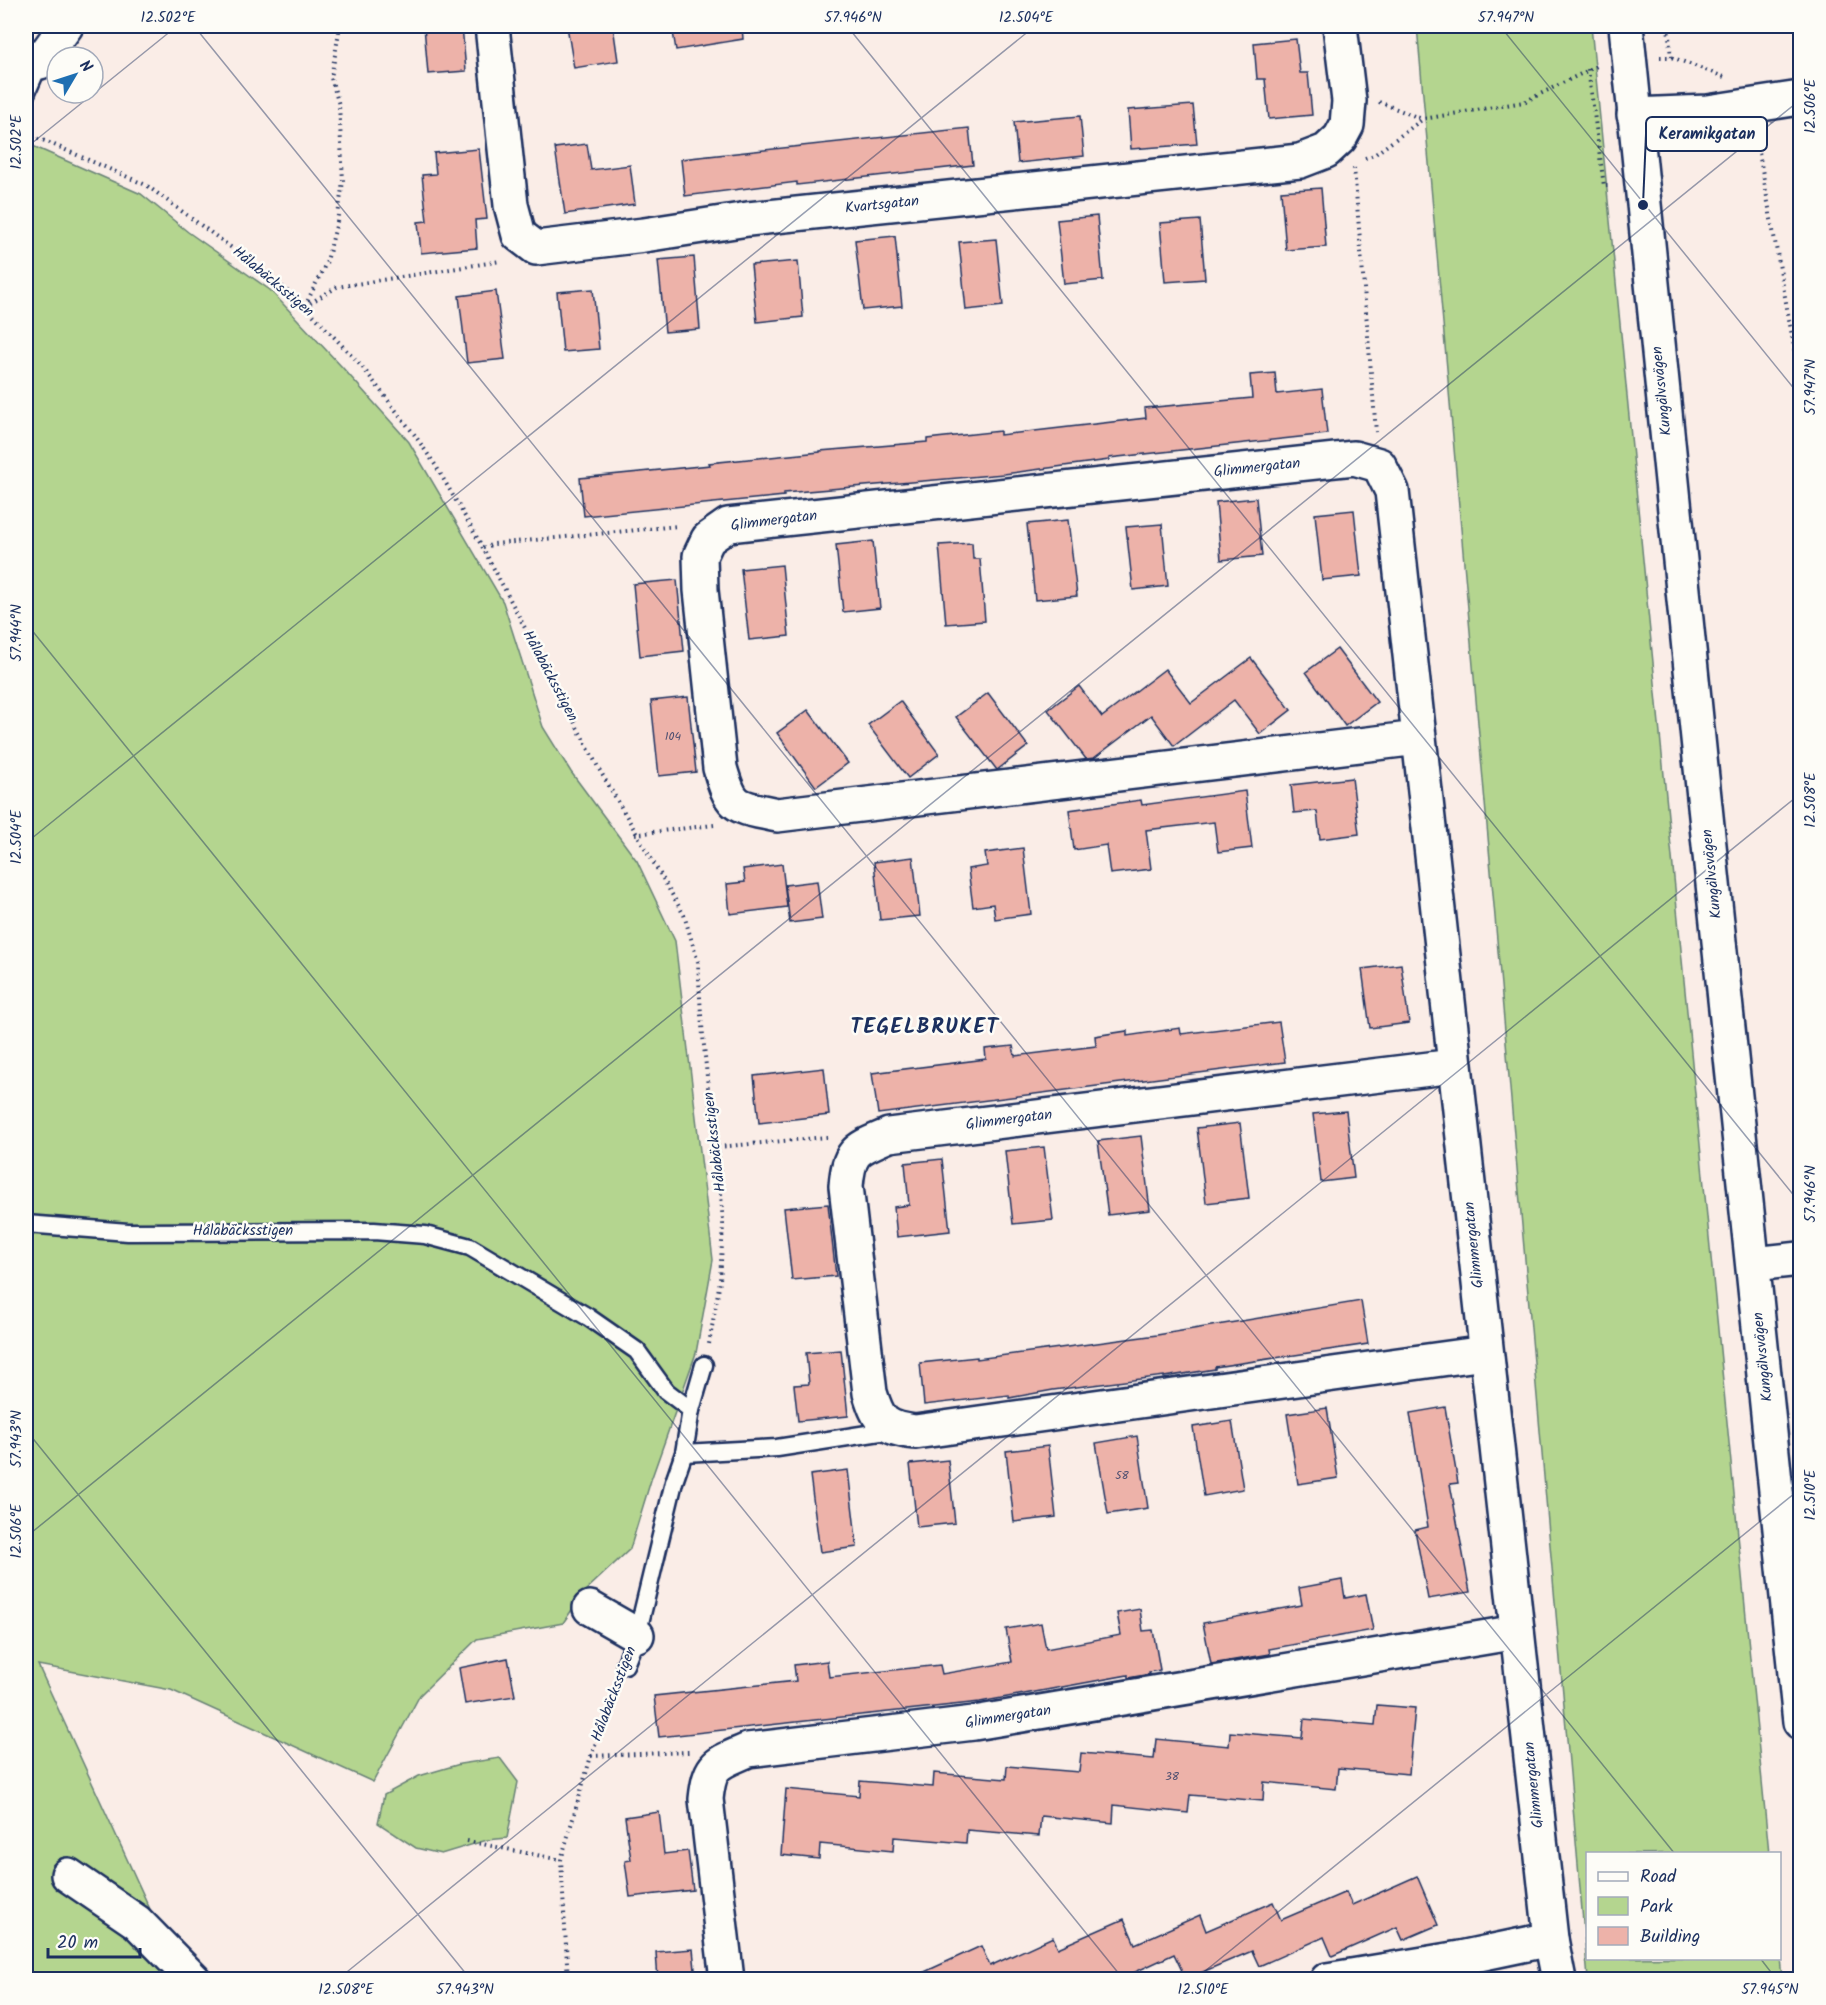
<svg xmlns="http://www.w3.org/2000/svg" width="1826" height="2005" font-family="Kalam,sans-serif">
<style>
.green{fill:#b4d58f;stroke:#688276;stroke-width:1.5}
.building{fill:#edb2a9;stroke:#1b2f5e;stroke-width:1.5}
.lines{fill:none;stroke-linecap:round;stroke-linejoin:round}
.service-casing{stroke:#1b2f5e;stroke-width:21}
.minor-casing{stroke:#1b2f5e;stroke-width:38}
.secondary-casing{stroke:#1b2f5e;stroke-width:38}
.path{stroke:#1b2f5e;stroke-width:4;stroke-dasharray:1.5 4.5;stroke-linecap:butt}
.service{stroke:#fdfcf7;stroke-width:16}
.minor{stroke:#fdfcf7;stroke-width:33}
.secondary{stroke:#fdfcf7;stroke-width:33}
.ticks{fill:none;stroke:#1b2f5e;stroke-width:1.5;stroke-opacity:0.45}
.labels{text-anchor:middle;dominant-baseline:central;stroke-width:5;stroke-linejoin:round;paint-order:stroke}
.number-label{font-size:12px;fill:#505071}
.street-label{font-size:15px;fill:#1b2f5e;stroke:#fdfcf7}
.district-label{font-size:21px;font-weight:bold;letter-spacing:1.5px;fill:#1b2f5e;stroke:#fdfcf7}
.leader{fill:none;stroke:#1b2f5e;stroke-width:2}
.callout-dot{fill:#1b2f5e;stroke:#fdfcf7;stroke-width:2}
.callout{fill:#fdfcf7;stroke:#1b2f5e;stroke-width:2}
.callout-label{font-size:16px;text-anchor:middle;font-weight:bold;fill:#1b2f5e}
.neatline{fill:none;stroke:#1b2f5e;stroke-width:2}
.ticks-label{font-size:15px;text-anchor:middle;fill:#1b2f5e}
</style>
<rect width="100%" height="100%" fill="#faede7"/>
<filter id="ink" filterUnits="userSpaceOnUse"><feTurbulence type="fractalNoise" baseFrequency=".0167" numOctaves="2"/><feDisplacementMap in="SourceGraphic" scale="12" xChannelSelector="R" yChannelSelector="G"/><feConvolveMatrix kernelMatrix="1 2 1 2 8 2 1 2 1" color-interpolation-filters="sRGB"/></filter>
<g filter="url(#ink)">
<!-- green -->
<g class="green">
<polygon points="1417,26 1591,26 1769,1853 1588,1854 1588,1958 1780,1957 1782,1979 1588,1979"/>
<polygon points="26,143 141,194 188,232 270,290 342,367 409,442 503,602 543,727 571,772 637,861 675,941 713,1260 696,1353 651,1480 630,1549 584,1592 563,1623 477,1639 420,1695 373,1782 171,1690 38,1665 182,1979 26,1979"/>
<polygon points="500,1758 518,1782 507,1838 487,1840 441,1854 416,1848 378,1823 384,1795 419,1776 460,1764"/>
</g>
<!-- building -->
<g class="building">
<polygon points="424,26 462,26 466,71 428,74"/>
<polygon points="567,26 613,26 618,61 574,68"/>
<polygon points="672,26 742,26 743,39 676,50"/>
<polygon points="1296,39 1300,73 1308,73 1312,115 1269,119 1265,79 1257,79 1254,43"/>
<polygon points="1193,105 1197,144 1131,149 1128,110"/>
<polygon points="1080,116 1084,156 1018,163 1014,122"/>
<polygon points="969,128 973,165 797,185 797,182 685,196 681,159"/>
<polygon points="587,144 591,170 630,165 635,204 565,214 555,148"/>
<polygon points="479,149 487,219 475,220 477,248 421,253 418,222 427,221 422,175 436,174 434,153"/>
<polygon points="1321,188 1326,247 1286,250 1281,191"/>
<polygon points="1097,216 1103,280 1064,284 1057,220"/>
<polygon points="1200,220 1205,279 1165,282 1160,223"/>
<polygon points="895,236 902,306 863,310 855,240"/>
<polygon points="996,239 1003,306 966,310 959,242"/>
<polygon points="694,257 700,329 665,332 658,260"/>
<polygon points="798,261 803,317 757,322 751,265"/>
<polygon points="593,289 599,349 563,352 557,292"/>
<polygon points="496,291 505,359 467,363 459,296"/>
<polygon points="1275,373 1277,394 1322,389 1327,434 1109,458 1109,460 1004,474 784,493 784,496 584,516 580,478 710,465 709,463 820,452 820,451 927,442 927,439 1000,431 1000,435 1146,418 1145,408 1252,398 1250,375"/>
<polygon points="1256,498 1262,556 1221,560 1216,502"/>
<polygon points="1354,510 1361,576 1322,580 1315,514"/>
<polygon points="1068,520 1077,596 1035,600 1027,524"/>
<polygon points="1162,524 1168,586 1133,590 1126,527"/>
<polygon points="873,541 880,608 843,612 836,545"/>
<polygon points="972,543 973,559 980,559 985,621 946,624 939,545"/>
<polygon points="782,565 789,636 749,640 741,569"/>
<polygon points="677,580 684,651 640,656 633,584"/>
<polygon points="1337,649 1377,702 1345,726 1306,672"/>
<polygon points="1251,658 1291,710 1260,734 1234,700 1174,746 1151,715 1094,758 1086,759 1048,710 1079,686 1102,717 1165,669 1191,703"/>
<polygon points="988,693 1028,746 997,770 956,717"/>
<polygon points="688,697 696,772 659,776 651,701"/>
<polygon points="900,701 939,754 908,778 868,725"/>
<polygon points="808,710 848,763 816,787 777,733"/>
<polygon points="1352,778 1359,834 1320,839 1317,811 1294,813 1291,785"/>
<polygon points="1245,791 1252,848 1218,852 1214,822 1146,830 1151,869 1110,874 1106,845 1074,850 1069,810 1141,800 1142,805"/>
<polygon points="1023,848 1031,914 995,919 993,904 973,907 968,869 987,866 985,853"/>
<polygon points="913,857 920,916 880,920 874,862"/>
<polygon points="782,864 787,907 730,914 727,884 745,882 743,869"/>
<polygon points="817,881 822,919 790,923 785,885"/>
<polygon points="1401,964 1409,1023 1370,1028 1362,969"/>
<polygon points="1279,1022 1285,1062 878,1114 872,1073 986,1059 985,1049 1013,1046 1015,1056 1096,1046 1095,1036 1127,1031 1127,1036 1180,1028 1181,1034"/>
<polygon points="824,1068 829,1115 759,1123 754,1076"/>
<polygon points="1346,1111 1354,1178 1321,1182 1313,1114"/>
<polygon points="1240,1123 1249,1198 1206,1203 1197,1128"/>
<polygon points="1141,1136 1150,1210 1108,1215 1098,1141"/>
<polygon points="1044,1147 1053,1220 1013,1224 1005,1151"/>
<polygon points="942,1159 950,1231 897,1237 894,1207 909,1205 905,1163"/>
<polygon points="828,1204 836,1276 792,1280 784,1208"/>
<polygon points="1361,1301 1368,1344 1215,1367 1215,1369 1164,1377 1164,1376 1053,1390 1009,1398 1009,1395 924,1405 920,1363 977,1357 977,1359 1157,1335"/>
<polygon points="841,1350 848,1416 798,1421 794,1385 809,1384 806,1353"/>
<polygon points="1445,1407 1458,1483 1450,1484 1470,1592 1428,1599 1415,1530 1428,1527 1410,1413"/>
<polygon points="1327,1408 1338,1478 1298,1484 1287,1414"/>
<polygon points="1232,1421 1243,1489 1204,1496 1193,1427"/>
<polygon points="1137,1436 1148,1508 1108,1514 1096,1443"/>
<polygon points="1048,1446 1056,1517 1014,1522 1006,1451"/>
<polygon points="948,1460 955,1523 917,1527 910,1464"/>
<polygon points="848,1470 857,1547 820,1552 810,1475"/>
<polygon points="1342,1580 1345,1598 1366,1594 1373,1630 1269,1649 1270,1654 1211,1664 1203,1623 1302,1605 1299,1588"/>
<polygon points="1140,1609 1143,1631 1153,1630 1160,1670 1149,1672 1150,1674 1128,1678 1128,1675 980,1702 659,1737 654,1696 796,1681 794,1665 827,1661 829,1677 940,1665 942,1674 1012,1662 1006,1629 1041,1623 1046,1649 1121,1635 1117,1613"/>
<polygon points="508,1658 515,1696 465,1704 459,1668"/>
<polygon points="1377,1705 1415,1708 1409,1774 1338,1768 1336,1789 1264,1782 1263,1801 1190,1795 1188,1813 1114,1805 1113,1823 1041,1816 1039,1836 967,1830 966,1843 894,1837 893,1851 820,1844 819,1859 781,1855 786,1789 859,1796 860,1781 933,1787 934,1773 1006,1779 1007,1766 1079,1772 1081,1753 1154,1759 1156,1739 1229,1746 1230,1732 1302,1738 1304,1719 1375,1725"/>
<polygon points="659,1812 664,1854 688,1851 693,1890 630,1897 625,1861 631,1860 625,1817"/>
<polygon points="1417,1876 1438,1925 1403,1940 1397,1927 1332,1956 1324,1937 1259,1966 1252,1951 1186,1979 1174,1954 1118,1980 907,1980 981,1946 990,1966 1053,1937 1058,1948 1124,1919 1135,1944 1200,1915 1206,1931 1273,1902 1281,1920 1346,1892 1352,1905"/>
<polygon points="693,1949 696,1980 658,1980 656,1952"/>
</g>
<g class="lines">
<!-- service casing -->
<g class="service-casing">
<g id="service">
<polyline points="26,94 40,62"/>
<polyline points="26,1224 128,1232 374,1231 425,1235 470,1247 588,1317 637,1351 666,1391 691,1410"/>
<polyline points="684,1453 777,1448 893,1430"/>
<polyline points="625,1665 637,1635 674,1482 684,1453 691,1410 704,1365"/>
</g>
</g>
<!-- minor casing -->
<g class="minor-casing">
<g id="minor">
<polyline points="492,26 511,205 519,235 536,248 644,235 748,219 1300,161 1326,151 1340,138 1347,125 1349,101 1340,26"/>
<polyline points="26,55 40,62 66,26"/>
<polyline points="1634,115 1708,112 1800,98"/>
<path d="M1418,738L777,815C736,806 732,810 720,768L701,590L700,556L708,539L728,525L1354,458L1379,465L1392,491L1551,1939L1559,1980"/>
<path d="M1454,1066L889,1135C857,1149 849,1149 846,1186L870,1393C879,1422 884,1428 915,1432L1485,1353"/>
<polyline points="1754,1264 1800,1259"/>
<polyline points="590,1608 637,1635"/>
<polyline points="68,1875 137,1922 194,1980"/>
<path d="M727,1980L706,1799C710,1762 717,1764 748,1750L974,1723L1517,1632"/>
<polyline points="1327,1980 1460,1958 1551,1939"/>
</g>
</g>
<!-- secondary casing -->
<g class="secondary-casing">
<polyline id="secondary" points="1626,26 1701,768 1800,1722"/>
</g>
<!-- path -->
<g class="path">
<polyline points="1668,26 1671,57"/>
<polyline points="1660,57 1671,57 1724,77"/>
<polyline points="1588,69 1604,186 1611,186"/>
<polyline points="1379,102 1422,119"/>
<polyline points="26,135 45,141 146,185 266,273 305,306 364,369 414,434 436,466 483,548 599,769 684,915 698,962 701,1015 708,1087 718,1147 723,1224 720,1281 709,1344"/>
<polyline points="1756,136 1800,380"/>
<polyline points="1365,158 1374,155 1423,119 1524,102 1599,65"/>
<polyline points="1354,168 1376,432"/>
<polyline points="305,306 327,261 337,222 343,181 339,105 331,78 340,26"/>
<polyline points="305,306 337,287 501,261"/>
<polyline points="483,548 494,544 678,526"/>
<polyline points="635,834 714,825"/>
<polyline points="718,1147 827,1137"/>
<polyline points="591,1756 689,1752"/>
<polyline points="467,1841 561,1860"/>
<polyline points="568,1980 561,1860 591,1756 617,1685"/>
</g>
<!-- service -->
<use href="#service" class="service"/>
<!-- minor -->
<use href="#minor" class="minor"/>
<!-- secondary -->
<use href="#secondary" class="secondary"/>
</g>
</g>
<!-- ticks -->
<path class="ticks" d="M194,26L1675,1854M847,26L1800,1203M1500,26L1800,396M26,148L177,26M26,623L1124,1980M26,843L1035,26M26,1430L471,1980M26,1537L1800,100M1760,1958L1777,1980M337,1980L1800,794M1194,1980L1800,1489"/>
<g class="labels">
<!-- number labels -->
<g class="number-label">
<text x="673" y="736">104</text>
<text x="1122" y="1475">58</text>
<text x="1172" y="1776">38</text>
</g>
<!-- street labels -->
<g class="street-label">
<text transform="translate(882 205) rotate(-6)">Kvartsgatan</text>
<text transform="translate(273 282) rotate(40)">Hålabäcksstigen</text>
<text transform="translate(1662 391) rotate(-96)">Kungälvsvägen</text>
<text transform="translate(1257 468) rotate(-6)">Glimmergatan</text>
<text transform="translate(774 521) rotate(-7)">Glimmergatan</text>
<text transform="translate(550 676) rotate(62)">Hålabäcksstigen</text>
<text transform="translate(1712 874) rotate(-96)">Kungälvsvägen</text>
<text transform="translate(1009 1120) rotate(-7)">Glimmergatan</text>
<text transform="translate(715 1142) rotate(-97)">Hålabäcksstigen</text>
<text x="243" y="1231">Hålabäcksstigen</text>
<text transform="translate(1474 1245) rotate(-96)">Glimmergatan</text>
<text transform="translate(1763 1357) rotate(-96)">Kungälvsvägen</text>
<text transform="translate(614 1694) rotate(-69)">Hålabäcksstigen</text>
<text transform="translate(1008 1717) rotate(-9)">Glimmergatan</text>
<text transform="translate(1534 1785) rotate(-96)">Glimmergatan</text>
</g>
<!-- district labels -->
<g class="district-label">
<text x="925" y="1027">TEGELBRUKET</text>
</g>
</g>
<!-- callouts -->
<path class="leader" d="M1643 205L1646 134"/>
<circle class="callout-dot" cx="1643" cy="205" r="6"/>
<rect class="callout" x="1646" y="117" width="121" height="34" rx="6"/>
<g class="callout-label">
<text x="1707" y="139">Keramikgatan</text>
</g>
<!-- margin -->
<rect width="1826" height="2005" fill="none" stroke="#fdfcf7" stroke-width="66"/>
<!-- legend -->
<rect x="1586" y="1852" width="195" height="108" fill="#fdfcf7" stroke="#a3aaba" stroke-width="1.5"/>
<rect x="1598" y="1872" width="30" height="9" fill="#fdfcf7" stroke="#a3aaba" stroke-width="1.5"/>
<text x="1640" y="1882" font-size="18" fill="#1b2f5e">Road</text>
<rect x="1598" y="1897" width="30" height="18" fill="#b4d58f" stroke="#a3aaba" stroke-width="1.5"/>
<text x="1640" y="1912" font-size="18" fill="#1b2f5e">Park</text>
<rect x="1598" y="1927" width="30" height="18" fill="#edb2a9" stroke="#a3aaba" stroke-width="1.5"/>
<text x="1640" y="1942" font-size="18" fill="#1b2f5e">Building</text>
<!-- north arrow -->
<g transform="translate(75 75) rotate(51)"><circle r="28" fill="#fdfcf7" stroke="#a3aaba" stroke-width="1.5"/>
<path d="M0-4.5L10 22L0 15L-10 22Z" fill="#1f6fb2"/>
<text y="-9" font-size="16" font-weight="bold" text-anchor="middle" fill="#1b2f5e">N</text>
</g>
<!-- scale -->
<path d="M48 1948v9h92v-9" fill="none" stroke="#1b2f5e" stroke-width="3"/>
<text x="57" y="1948" font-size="18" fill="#1b2f5e" stroke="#fdfcf7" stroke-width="4.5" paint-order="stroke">20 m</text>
<rect x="33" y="33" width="1760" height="1939" class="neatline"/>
<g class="ticks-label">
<text x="168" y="22">12.502°E</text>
<text x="853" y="22">57.946°N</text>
<text x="1026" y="22">12.504°E</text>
<text x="1506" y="22">57.947°N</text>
<text transform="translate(1810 106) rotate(-90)" y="5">12.506°E</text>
<text transform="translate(16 142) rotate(-90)" y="5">12.502°E</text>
<text transform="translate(1810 387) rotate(-90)" y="5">57.947°N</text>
<text transform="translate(16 633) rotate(-90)" y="5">57.944°N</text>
<text transform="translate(1810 800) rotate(-90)" y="5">12.508°E</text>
<text transform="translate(16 837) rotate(-90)" y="5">12.504°E</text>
<text transform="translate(1810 1194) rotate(-90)" y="5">57.946°N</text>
<text transform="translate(16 1439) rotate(-90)" y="5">57.943°N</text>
<text transform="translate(1810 1495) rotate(-90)" y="5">12.510°E</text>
<text transform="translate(16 1531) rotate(-90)" y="5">12.506°E</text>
<text x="346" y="1994">12.508°E</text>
<text x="465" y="1994">57.943°N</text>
<text x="1203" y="1994">12.510°E</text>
<text x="1770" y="1994">57.945°N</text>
</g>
</svg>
